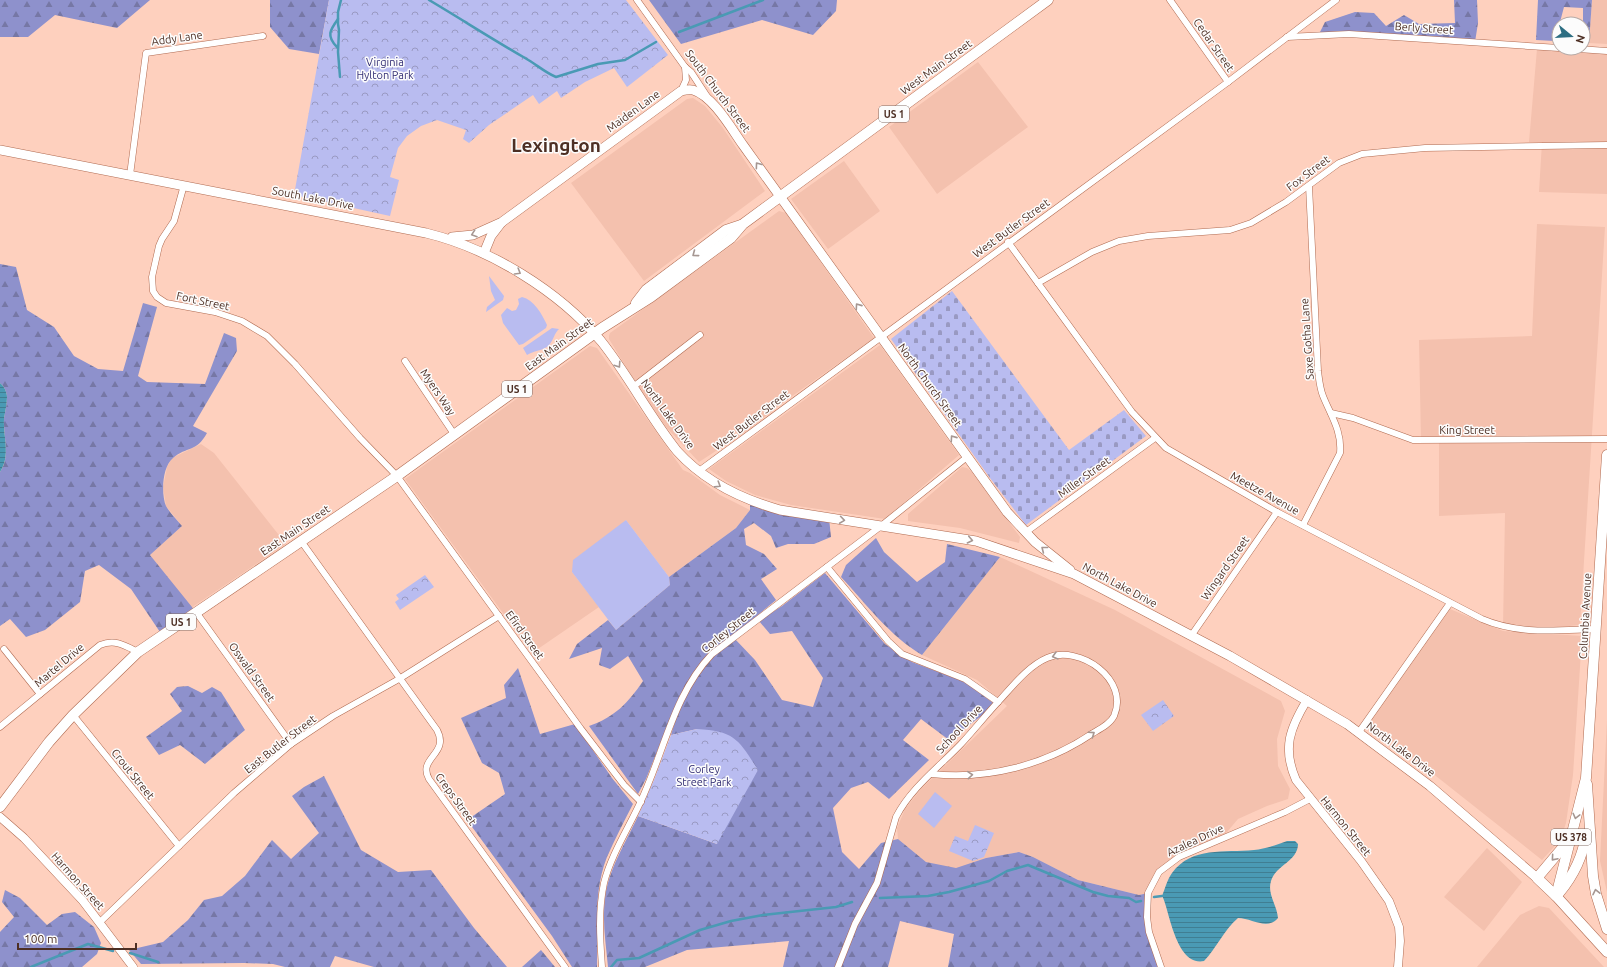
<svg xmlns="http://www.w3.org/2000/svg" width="1607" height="967" font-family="Ubuntu,sans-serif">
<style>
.built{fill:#f4c1ae}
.green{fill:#b9bcf0}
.forest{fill:url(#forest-firs)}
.cemetery{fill:url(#cemetery-stones)}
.park{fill:url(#park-crowns)}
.water{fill:url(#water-rules)}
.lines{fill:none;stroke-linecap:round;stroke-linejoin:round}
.stream{stroke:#4a9ab4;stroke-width:2.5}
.minor-casing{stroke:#b06a50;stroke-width:7}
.tertiary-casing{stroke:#b06a50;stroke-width:9}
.secondary-casing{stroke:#b06a50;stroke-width:10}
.primary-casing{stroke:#b06a50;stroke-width:11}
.minor{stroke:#fff;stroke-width:6}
.tertiary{stroke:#fff;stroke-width:8}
.secondary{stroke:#fff;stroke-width:9}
.primary{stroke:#fff;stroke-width:10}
.oneway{stroke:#a69792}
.labels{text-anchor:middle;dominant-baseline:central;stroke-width:3;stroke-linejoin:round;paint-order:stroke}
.shield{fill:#fcfcfc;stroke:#826c65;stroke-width:1}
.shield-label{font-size:10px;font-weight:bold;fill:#4d2f24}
.street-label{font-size:11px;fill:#4d2f24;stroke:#fcfcfc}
.park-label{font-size:11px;fill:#332e74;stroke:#fcfcfc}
.town-label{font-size:19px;font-weight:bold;fill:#4d2f24;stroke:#fcfcfc}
</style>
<defs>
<pattern id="forest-firs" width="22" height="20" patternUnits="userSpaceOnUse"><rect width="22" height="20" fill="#8e91cc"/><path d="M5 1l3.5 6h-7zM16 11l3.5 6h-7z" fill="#7677a5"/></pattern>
<pattern id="cemetery-stones" width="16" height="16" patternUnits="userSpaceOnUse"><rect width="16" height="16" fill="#b9bcf0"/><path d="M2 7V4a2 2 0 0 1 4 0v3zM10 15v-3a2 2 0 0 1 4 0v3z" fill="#9999c2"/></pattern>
<pattern id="park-crowns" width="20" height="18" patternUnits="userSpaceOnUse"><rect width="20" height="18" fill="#b9bcf0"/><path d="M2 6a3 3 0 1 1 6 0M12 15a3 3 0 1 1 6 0" fill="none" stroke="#9999c2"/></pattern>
<pattern id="water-rules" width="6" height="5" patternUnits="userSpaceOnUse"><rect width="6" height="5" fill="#4a9ab4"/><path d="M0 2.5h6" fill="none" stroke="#407e92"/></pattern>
</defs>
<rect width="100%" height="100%" fill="#fed0be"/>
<!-- built -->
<g class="built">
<polygon points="1592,0 1607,0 1607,44 1589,43"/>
<polygon points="1537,49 1607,54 1607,194 1539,192 1542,142 1529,142"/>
<polygon points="978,62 1028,127 937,194 889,127"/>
<polygon points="693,98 705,106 723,128 765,191 644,281 571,183 687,99"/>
<polygon points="844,161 880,211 828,249 791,199"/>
<polygon points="779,211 786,213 874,338 777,407 751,428 699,462 666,427 640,390 609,339 609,336 610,333"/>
<polygon points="1537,224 1605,227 1580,625 1523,630 1503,627 1505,513 1439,516 1439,441 1421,440 1419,340 1532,336"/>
<polygon points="880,345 959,455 885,519 791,505 755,495 726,481 709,469"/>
<polygon points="590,346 597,348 683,470 690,473 720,495 750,510 736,528 669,577 626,520 572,572 599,607 532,653 405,479"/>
<polygon points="201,444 214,453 286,544 191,608 150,555 182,526 166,506 163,487 167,467 172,458"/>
<polygon points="962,467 967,468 971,471 1020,537 1019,543 960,528 908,521 908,514"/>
<polygon points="1000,557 1115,610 1281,701 1285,711 1277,739 1278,766 1290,789 1288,799 1267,806 1238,819 1221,839 1165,866 1148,893 1139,895 1078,880 1033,857 1019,852 986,858 956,869 926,862 898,839 897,828 905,809 922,788 1007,706 977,680 922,655"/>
<polygon points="1450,609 1503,631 1582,636 1573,775 1566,823 1563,832 1554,847 1542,860 1369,723"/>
<polygon points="1607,720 1607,892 1600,861"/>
<polygon points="1487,848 1522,882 1484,931 1444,897"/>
<polygon points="1539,906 1549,908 1604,967 1477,967 1520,915"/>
</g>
<!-- green -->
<g class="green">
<polygon points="489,276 504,296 503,300 486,312 487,307 495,300 491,291"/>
<path d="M522,297C534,300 542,314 547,325L546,328L523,344L519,345L503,323L501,315L507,308L512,311L516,310L519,304L518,299Z"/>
<path d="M552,328L559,329C554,333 554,341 547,347C540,351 533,351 527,355L523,348Z"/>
<polygon points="626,520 669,577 670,585 616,630 572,572 573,560"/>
<polygon points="935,792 952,806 934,828 918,814"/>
</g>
<!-- forest -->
<g class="forest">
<polygon points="0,0 150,0 117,28 55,15 28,37 0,37"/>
<polygon points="270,0 329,0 319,54 289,49 270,27"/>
<polygon points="649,0 837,0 836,11 813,35 762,20 681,44"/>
<polygon points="1454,0 1477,0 1478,23 1475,42 1319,34 1325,22 1355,12 1374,13 1386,26 1404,15 1419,24 1455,23"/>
<polygon points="1538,0 1592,0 1589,43 1583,43 1583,8 1564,7 1555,41 1536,40"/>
<path d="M0,264L16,267L27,310L54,327L74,356L98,369L123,371L143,303L157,307L138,376L147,382L205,384L224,333L236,338L237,351L193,426L207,433C196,453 187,446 173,458C162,467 161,494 166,506C170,513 177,520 182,526L150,555L196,612L162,635L131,589L99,565L85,571L80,602L45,630L26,637L10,619L0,626V472C11,456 3,437 4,419C5,412 7,404 7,397C7,392 4,386 0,383Z"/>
<path d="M750,501L829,518L831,537L814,544H788L776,548L771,536L754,523L744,529L746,545L764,554L777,569L761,579L776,600L712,653L677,702L646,779L638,794L589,726C615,717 628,703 643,681L628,656L610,669L599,665L602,648L569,659L577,644L608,620L616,630L670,585L669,577L736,528L750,510Z"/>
<path d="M876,538L884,552L917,582L945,562L947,544L1000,557L922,655C890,636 867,605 841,577L846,565Z"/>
<path d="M825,573L885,644L912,662L965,682L996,705L949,740L921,719L903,740L929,760L889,799L868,782L851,788L833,808L842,852L859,869L881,843L898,839L926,862L956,868L986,858L1019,852L1033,857L1078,880L1139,895L1148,893L1147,917L1159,967H948L954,934L900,921L888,967H783L789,941L687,950L645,967H608C606,945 602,921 605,899C608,870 626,842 638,816L717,844L697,729L671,735C685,690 696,667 735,639L755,660L782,700L813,707L823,678L792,631L770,634L759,621L782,606Z"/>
<path d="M518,668L540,734L575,724L612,778L633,804C624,821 615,839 607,857C593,892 598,930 597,967H572L552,936L467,820L505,794L499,773L482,763L461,718L506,698L504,685Z"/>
<polygon points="188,686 202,693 212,687 221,692 245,730 205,764 180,745 159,755 146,737 182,711 170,694 177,687"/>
<polygon points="324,776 361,850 398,872 431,870 474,928 507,967 374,967 335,956 330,967 285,967 273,964 244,963 141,964 129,950 163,942 188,920 204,900 222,896 245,876 272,840 291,859 319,833 292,796 304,787"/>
<polygon points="5,890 20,898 47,925 62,914 75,912 94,927 101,943 97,954 82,967 0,967 0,932 14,917 2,902"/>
<polygon points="541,950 555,967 522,967"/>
</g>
<!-- cemetery -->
<polygon class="cemetery" points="952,291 1069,450 1124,410 1146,436 1026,525 990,478 891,339"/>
<!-- park -->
<g class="park">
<polygon points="329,0 626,0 668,55 627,87 614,68 585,82 561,98 557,91 539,104 533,95 489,125 469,143 463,139 466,130 437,120 421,126 407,136 398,148 390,177 399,180 390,216 294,195"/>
<polygon points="425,575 434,587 400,610 395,602 399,599 396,595"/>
<polygon points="1163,700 1174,716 1153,731 1141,715"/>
<path d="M697,729C735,731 739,740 758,770L717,844L638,816L654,780L671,735Z"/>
<polygon points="975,825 994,833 984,857 973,861 949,851 955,836 968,841"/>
</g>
<!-- water -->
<g class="water">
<path d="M0,383C4,386 7,392 7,397C7,404 5,412 4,419C3,437 11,456 0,472Z"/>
<path d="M1287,841H1295L1298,844C1298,861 1276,865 1271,881C1267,894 1277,905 1278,918C1267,931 1252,918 1238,918C1223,931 1216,949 1204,961C1175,967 1169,906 1162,896C1165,889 1167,880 1172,873C1192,846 1224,853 1254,850C1265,849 1277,845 1287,841Z"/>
</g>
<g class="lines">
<!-- stream -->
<g class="stream">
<path d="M429,0C461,19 492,39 525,58C536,64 544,72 556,77L598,64L625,60L656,42"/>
<polyline points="679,32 763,0"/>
<path d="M337,47C326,36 330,30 338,19"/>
<polyline points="340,77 338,52 339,30 338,24 338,12 341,0"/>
<polyline points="1154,897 1162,896"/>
<polyline points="880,898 928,896 949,892 989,881 1007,871 1028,865 1093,892 1108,896 1129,898 1136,902 1141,901"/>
<polyline points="130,953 158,962"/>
<polyline points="31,967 88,944 113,951"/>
<polyline points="611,967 617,960 639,958 700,930 731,921 763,915 836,907 852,902"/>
</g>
<!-- minor casing -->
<g class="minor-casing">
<g id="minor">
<polyline points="637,0 685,67 691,72 708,98"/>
<polyline points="1170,0 1228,82"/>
<polyline points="1287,37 1349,34 1559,48"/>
<polyline points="1564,48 1607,51"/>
<polyline points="681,91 686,80 685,67"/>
<polyline points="130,175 146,53 263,36"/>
<polyline points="184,185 174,221 162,239 159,246 152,277 153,291 157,297 166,303 215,312 242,321 267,336 295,364 360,438 397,476 581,729 624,785 641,802"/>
<path d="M1008,242L1132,412L1166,448L1277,512L1482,619C1519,635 1557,630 1596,629"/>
<polyline points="1038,283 1092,252 1119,241 1148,236 1230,230 1251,223 1286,202 1339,163 1362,154 1425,148 1607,145"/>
<polyline points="405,361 454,434"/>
<polyline points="633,387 700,335"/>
<polyline points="1331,413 1353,418 1413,440 1607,439"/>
<polyline points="699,471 1228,82 1336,0"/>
<path d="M1303,525L1340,453C1342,431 1331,416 1323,396C1320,389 1319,379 1318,371L1309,186"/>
<polyline points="1026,532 1155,438"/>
<path d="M301,541L437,730C450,754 417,758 429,779L565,967"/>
<path d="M827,567L888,641L902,654L965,679L998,702C985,716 974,730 961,744C939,767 911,788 896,817L877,883L855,924L838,967"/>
<polyline points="196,612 291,744"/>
<polyline points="1191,636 1277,512"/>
<polyline points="4,649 40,694"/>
<polyline points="73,715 179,846"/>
<path d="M0,727L100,645C115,639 124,645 138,652"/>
<polyline points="1359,732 1450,603"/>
<path d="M931,774C988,780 1046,765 1093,733C1100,729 1110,724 1114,716C1130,680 1080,644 1047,658C1028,666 1012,687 998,702"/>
<polyline points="100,922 234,793 291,744 333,716 399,679 499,616"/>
<path d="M602,967C600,939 598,911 604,883C611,855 628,829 640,803C664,753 673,695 712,654L881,526L967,457"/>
<polyline points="1161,967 1149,932 1147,917 1148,893 1159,872 1179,857 1285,812 1310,799"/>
</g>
</g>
<!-- tertiary casing -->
<g class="tertiary-casing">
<g id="tertiary">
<path d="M1307,700C1290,728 1282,748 1296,780L1361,861L1389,901L1399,927L1400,941L1398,967"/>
<polyline points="0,817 24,838 83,901 133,967"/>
</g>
</g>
<!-- secondary casing -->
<g class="secondary-casing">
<g id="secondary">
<path d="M0,150L426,233C489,248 559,291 601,341C629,376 649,416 677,451C705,482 741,499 780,510L976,541L1074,574L1230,656L1347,724L1430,786L1537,878"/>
<path d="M452,237L473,235L502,222L681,91C685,90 689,89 693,90C713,96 731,128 743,145L1007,512L1035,542L1070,570"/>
<polyline points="484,253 491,236 501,223"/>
</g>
</g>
<!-- primary casing -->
<g class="primary-casing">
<g id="primary">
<polyline points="636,303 646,290 726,230 741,225"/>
<polyline points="1587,784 1593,876 1596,894 1607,929"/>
<polyline points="0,807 49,742 73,715 138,652 397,476 602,328 651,297 731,238 743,224 1048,0"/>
<polyline points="1569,840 1537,878 1556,896 1607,952"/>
<path d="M1559,893C1574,875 1583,857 1586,834"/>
<polyline points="1556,896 1586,778 1607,455"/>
</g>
</g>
<!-- minor -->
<use href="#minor" class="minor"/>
<!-- tertiary -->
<use href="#tertiary" class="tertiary"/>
<!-- secondary -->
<use href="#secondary" class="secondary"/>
<!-- primary -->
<use href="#primary" class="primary"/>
</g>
<!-- one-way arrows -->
<defs><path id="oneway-chevron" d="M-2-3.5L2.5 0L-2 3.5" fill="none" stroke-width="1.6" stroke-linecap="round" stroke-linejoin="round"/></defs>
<g class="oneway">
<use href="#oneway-chevron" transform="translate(758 165) rotate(-126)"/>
<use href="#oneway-chevron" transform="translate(474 234) rotate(161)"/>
<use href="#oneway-chevron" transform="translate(695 254) rotate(143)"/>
<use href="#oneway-chevron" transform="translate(518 272) rotate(31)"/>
<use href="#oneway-chevron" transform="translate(858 306) rotate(-125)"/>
<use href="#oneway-chevron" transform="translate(618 365) rotate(56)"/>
<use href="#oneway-chevron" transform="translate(953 438) rotate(-125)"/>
<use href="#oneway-chevron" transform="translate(718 485) rotate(32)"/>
<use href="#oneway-chevron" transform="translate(842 520) rotate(8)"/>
<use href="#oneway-chevron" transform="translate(970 540) rotate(12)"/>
<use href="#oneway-chevron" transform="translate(1044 549) rotate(-142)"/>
<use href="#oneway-chevron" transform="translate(1055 656) rotate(165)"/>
<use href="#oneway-chevron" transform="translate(1092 734) rotate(-34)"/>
<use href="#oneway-chevron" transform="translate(970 775) rotate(-5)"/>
<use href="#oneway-chevron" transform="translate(1576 816) rotate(104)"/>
<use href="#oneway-chevron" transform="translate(1554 858) rotate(131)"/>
<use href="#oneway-chevron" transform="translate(1596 892) rotate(-102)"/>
</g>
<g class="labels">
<!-- shield labels -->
<g class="shield">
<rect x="879" y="106" width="30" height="16" rx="3"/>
<rect x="502" y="381" width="30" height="16" rx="3"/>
<rect x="166" y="614" width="30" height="16" rx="3"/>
<rect x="1551" y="829" width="40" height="16" rx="3"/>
</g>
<g class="shield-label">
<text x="894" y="114">US 1</text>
<text x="517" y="389">US 1</text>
<text x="181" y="622">US 1</text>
<text x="1571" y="837">US 378</text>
</g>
<!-- street labels -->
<g class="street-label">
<text transform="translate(1424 28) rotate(4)">Berly Street</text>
<text transform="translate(177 38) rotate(-8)">Addy Lane</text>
<text transform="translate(1214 45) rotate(55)">Cedar Street</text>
<text transform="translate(936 67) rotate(-36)">West Main Street</text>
<text transform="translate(718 91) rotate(53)">South Church Street</text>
<text transform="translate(633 111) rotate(-36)">Maiden Lane</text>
<text transform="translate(1308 173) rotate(-37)">Fox Street</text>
<text transform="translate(313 198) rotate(11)">South Lake Drive</text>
<text transform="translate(1011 228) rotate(-36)">West Butler Street</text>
<text transform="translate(203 301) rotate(12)">Fort Street</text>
<text transform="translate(1307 339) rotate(-94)">Saxe Gotha Lane</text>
<text transform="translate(559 344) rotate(-36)">East Main Street</text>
<text transform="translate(930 385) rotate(54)">North Church Street</text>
<text transform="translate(438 392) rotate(56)">Myers Way</text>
<text transform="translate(668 414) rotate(54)">North Lake Drive</text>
<text transform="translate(751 420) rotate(-37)">West Butler Street</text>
<text x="1467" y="430">King Street</text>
<text transform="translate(1084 477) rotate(-36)">Miller Street</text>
<text transform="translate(1265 493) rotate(29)">Meetze Avenue</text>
<text transform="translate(295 530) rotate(-34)">East Main Street</text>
<text transform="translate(1225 568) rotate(-55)">Wingard Street</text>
<text transform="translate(1120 585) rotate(28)">North Lake Drive</text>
<text transform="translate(1585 616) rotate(-87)">Columbia Avenue</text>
<text transform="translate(728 630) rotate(-39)">Corley Street</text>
<text transform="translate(525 635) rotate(54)">Efird Street</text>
<text transform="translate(59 665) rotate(-40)">Martel Drive</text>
<text transform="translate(252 672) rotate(54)">Oswald Street</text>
<text transform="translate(959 729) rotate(-47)">School Drive</text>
<text transform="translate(280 744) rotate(-38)">East Butler Street</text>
<text transform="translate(1401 749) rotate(37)">North Lake Drive</text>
<text transform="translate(133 774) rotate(51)">Crout Street</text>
<text transform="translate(456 799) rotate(54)">Creps Street</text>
<text transform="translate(1346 826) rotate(51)">Harmon Street</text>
<text transform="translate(1195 840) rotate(-25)">Azalea Drive</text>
<text transform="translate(78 881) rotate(48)">Harmon Street</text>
</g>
<!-- park labels -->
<g class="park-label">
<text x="385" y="62">Virginia<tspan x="385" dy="13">Hylton Park</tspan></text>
<text x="704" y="769">Corley<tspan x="704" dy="13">Street Park</tspan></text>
</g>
<!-- town labels -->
<g class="town-label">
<text x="556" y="145">Lexington</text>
</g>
</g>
<!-- north arrow -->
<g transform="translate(1571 36) rotate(108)"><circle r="19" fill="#fcfcfc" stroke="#b6aaa6"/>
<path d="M0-3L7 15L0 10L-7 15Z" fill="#2d6e82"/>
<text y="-6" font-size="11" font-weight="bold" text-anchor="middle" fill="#4d2f24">N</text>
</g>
<!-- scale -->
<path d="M18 943v6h118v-6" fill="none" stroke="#4d2f24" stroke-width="2"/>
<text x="24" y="943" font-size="12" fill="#4d2f24" stroke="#fcfcfc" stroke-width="3" paint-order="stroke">100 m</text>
</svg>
